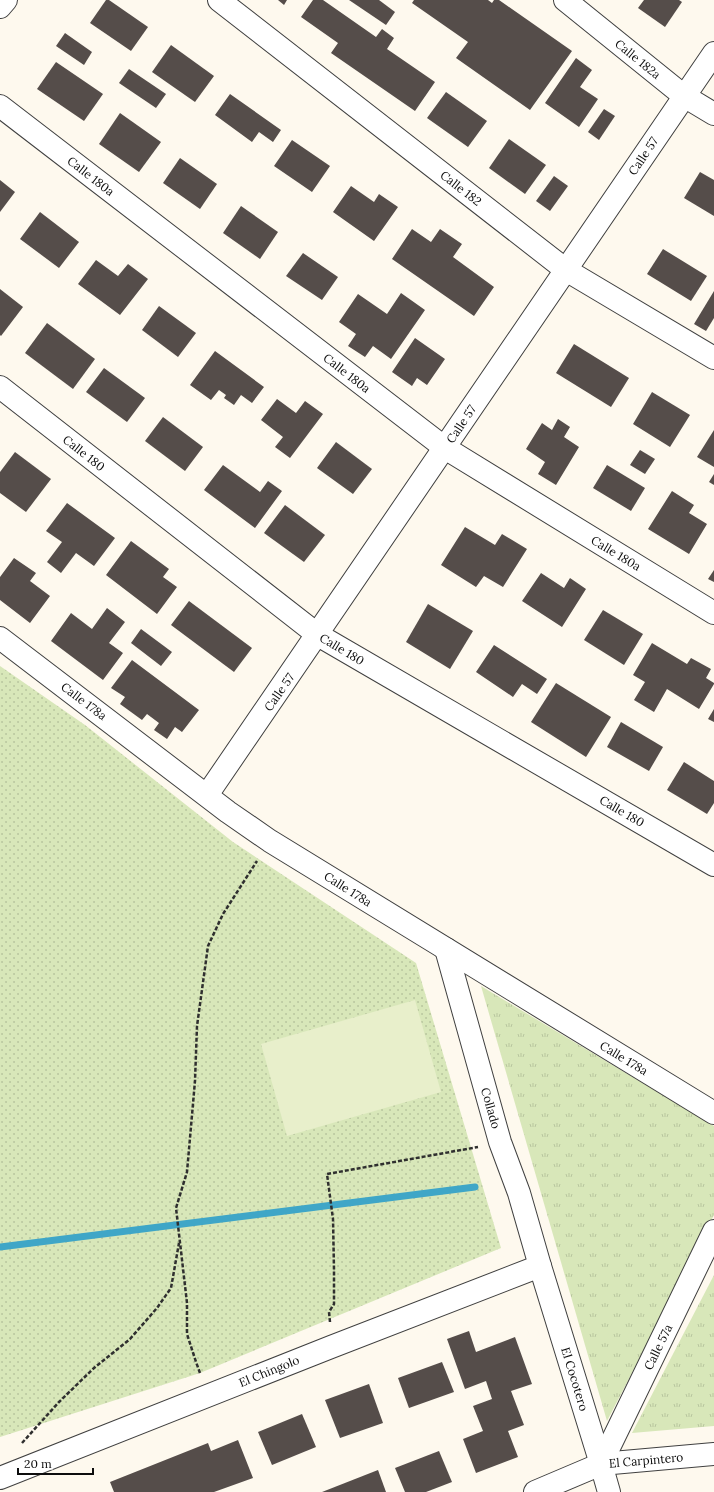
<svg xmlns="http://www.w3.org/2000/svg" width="714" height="1492" font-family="Lora,serif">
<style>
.grass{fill:url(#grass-dots)}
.park{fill:url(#park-tufts)}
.pitch{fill:#e8efcb}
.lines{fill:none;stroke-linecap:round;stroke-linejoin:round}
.stream{stroke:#3fa6c7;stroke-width:7}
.building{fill:#554d4a}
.street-casing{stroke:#404040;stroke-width:24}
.path{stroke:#2f2f2f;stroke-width:2.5;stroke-dasharray:4 2;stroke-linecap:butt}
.street{stroke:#fff;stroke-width:22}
.labels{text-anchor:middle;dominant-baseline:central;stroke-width:4;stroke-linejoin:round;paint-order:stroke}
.street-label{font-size:12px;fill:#0d0d0d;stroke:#fff}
</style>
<defs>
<pattern id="grass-dots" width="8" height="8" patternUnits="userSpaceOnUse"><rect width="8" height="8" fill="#d8e7b9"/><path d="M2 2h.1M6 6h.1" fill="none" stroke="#b8c59e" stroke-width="1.8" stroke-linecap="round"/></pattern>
<pattern id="park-tufts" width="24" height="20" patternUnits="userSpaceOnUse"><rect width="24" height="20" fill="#d8e7b9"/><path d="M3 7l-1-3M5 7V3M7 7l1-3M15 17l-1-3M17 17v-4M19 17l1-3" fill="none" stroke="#b8c59e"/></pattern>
</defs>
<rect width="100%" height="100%" fill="#fef9ee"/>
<!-- grass -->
<polygon class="grass" points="0,666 85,725 233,842 416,963 501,1248 200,1373 0,1437"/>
<!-- park -->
<g class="park">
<polygon points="481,986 714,1126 714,1215 607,1421"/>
<polygon points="714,1275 714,1426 632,1433"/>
</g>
<!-- pitch -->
<polygon class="pitch" points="415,1000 441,1092 287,1136 261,1044"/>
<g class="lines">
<!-- stream -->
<polyline class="stream" points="0,1247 475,1187"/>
</g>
<!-- building -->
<g class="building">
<polygon points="106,0 109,0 148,27 131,51 90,23"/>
<polygon points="278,0 287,0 284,5"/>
<polygon points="313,0 323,0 376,37 382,29 394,38 387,49 435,82 415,111 331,53 338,43 301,17"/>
<polygon points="349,0 379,0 395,12 386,25"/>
<polygon points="414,0 488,0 492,3 494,0 499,0 572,51 530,110 456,58 468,42 412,3"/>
<polygon points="644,0 679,0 682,2 665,27 638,8"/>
<polygon points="65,33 92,52 84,65 56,46"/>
<polygon points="171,45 214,76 195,102 152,72"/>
<polygon points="576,58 592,70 580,87 598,99 579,127 545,103"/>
<polygon points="56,62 103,94 84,121 37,89"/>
<polygon points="129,69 166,94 156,108 119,83"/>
<polygon points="446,92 487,121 468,147 427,118"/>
<polygon points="230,94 281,130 273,142 259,132 252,142 215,115"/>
<polygon points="604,109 615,116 599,140 588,132"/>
<polygon points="120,113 161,142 139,172 99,144"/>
<polygon points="509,139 546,165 525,194 489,168"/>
<polygon points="292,140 330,166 312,192 274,166"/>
<polygon points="180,158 217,184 200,209 163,183"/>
<polygon points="700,172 714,180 714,216 684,198"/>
<polygon points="554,176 568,186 550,211 536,201"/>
<polygon points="0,180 15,192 0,212"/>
<polygon points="351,186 374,202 379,194 398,207 374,241 333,212"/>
<polygon points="241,206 278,232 260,259 223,233"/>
<polygon points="40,212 79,242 59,268 20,239"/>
<polygon points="412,229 431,242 440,229 462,244 453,257 494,287 474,316 392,259"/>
<polygon points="663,249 707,276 691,301 647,274"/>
<polygon points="303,253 338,277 322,300 286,276"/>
<polygon points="96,260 118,276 128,264 148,279 120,315 78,284"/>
<polygon points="0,289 23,307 1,336 0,335"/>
<polygon points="714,291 714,318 706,331 694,324"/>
<polygon points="401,293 425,310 391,359 373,346 365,357 348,346 356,334 339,322 358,294 387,314"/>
<polygon points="159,306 196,333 178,357 142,330"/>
<polygon points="47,323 95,359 73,389 25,353"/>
<polygon points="415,338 445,359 427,385 417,378 412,386 392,372"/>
<polygon points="574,344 629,378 611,407 556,373"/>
<polygon points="215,351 264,387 252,403 241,395 234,405 224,398 226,395 219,390 211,400 190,385"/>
<polygon points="104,368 145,398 127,422 86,392"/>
<polygon points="652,392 690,415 670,447 633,424"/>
<polygon points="277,399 296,413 305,401 323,414 290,458 275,447 283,437 261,420"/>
<polygon points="163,417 203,447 185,471 145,441"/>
<polygon points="558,419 570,427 564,437 579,447 556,485 538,474 545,462 526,449 542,423 552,430"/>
<polygon points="714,430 714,467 697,457"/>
<polygon points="336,442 372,469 353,494 317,468"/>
<polygon points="640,450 655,459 645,474 630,465"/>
<polygon points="15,452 51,479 26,512 0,493 0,472"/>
<polygon points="223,465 260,492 268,481 282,491 255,528 204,490"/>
<polygon points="607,465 645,488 631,511 593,488"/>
<polygon points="714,474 714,485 709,482"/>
<polygon points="672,491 694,505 689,513 707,524 689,554 648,529"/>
<polygon points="67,503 115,538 94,566 76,553 61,573 47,562 62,542 46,531"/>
<polygon points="285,505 325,535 304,562 264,533"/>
<polygon points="465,527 495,545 502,534 527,549 503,587 484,576 476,587 441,565"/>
<polygon points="131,541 169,569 163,577 177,587 157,614 106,575"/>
<polygon points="14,558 36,573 30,581 50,596 30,623 0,600 0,577"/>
<polygon points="714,570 714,582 708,579"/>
<polygon points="541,573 564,588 570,578 586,589 562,627 522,601"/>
<polygon points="189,601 252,648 234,672 171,625"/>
<polygon points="428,604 473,631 450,669 406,642"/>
<polygon points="107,608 125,622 109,643 123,653 103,680 51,641 71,613 92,629"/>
<polygon points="603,610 643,634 624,665 584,640"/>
<polygon points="141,629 172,652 161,666 131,643"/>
<polygon points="652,643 687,664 691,658 711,669 706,678 714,683 714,684 699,709 667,689 654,712 634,700 645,682 633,675"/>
<polygon points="494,645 547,679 537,694 522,684 513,697 476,672"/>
<polygon points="132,660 199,710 182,732 175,727 167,739 154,730 159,723 147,714 142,720 120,704 125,697 111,688"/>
<polygon points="556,683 611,717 586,757 531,722"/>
<polygon points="714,709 714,722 708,719"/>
<polygon points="621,722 663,747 649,771 607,747"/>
<polygon points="684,762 714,781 714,803 707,814 667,790"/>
<polygon points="469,1331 476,1352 515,1337 532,1384 511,1391 524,1425 508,1431 518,1457 476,1473 463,1439 483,1431 473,1406 492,1399 486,1381 465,1389 447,1339"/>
<polygon points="442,1362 454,1392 409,1408 398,1378"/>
<polygon points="369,1384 383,1423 340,1438 325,1400"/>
<polygon points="302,1414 316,1447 272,1465 258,1432"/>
<polygon points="238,1440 253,1478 214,1492 114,1492 110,1482 208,1443 211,1451"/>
<polygon points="439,1451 452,1482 426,1492 405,1492 395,1468"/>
<polygon points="378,1470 386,1492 322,1492"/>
</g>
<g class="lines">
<!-- street casing -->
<g class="street-casing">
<g id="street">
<polyline points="219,0 566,270 714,358"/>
<polyline points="565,0 684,96 714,114"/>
<polyline points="0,7 6,0"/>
<polyline points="0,106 445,448 714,613"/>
<polyline points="0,387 318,635 714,865"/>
<polyline points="0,638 228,812 270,841 714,1113"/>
<polyline points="207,795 714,53"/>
<polyline points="446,949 500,1142 519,1193 540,1266 601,1464 609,1492"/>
<polyline points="601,1464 714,1231"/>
<polyline points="0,1478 331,1347 540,1266"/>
<polyline points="535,1492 601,1464 714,1454"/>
</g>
</g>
<!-- path -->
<g class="path">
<polyline points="330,1322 329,1312 334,1304 334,1270 333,1219 327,1174 478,1147"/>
<polyline points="200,1373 196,1362 187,1334 187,1303 176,1208 187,1172 195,1081 197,1026 208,946 223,914 257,861"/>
<polyline points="22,1443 59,1402 94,1368 130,1339 157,1308 171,1288 179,1243"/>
</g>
<!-- street -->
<use href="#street" class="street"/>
</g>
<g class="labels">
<!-- street labels -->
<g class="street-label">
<text transform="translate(638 59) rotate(39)">Calle 182a</text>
<text transform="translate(643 156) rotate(-56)">Calle 57</text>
<text transform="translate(91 176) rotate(38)">Calle 180a</text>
<text transform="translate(461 188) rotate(38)">Calle 182</text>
<text transform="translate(347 373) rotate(38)">Calle 180a</text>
<text transform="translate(461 424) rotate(-56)">Calle 57</text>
<text transform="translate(84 453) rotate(38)">Calle 180</text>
<text transform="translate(616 553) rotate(31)">Calle 180a</text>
<text transform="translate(342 649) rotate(31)">Calle 180</text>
<text transform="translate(279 692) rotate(-55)">Calle 57</text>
<text transform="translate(84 701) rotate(37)">Calle 178a</text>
<text transform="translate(622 811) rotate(30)">Calle 180</text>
<text transform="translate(348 889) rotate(32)">Calle 178a</text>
<text transform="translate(624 1058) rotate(31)">Calle 178a</text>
<text transform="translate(491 1108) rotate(74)">Collado</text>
<text transform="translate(658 1347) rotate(-64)">Calle 57a</text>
<text transform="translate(269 1371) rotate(-22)">El Chingolo</text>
<text transform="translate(575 1379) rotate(73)">El Cocotero</text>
<text transform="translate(646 1460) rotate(-5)">El Carpintero</text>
</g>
</g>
<!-- scale -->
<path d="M18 1468v6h75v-6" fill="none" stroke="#0d0d0d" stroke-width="2"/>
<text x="24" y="1468" font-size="12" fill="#0d0d0d" stroke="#ffffff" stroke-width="3" paint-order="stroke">20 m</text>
</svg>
